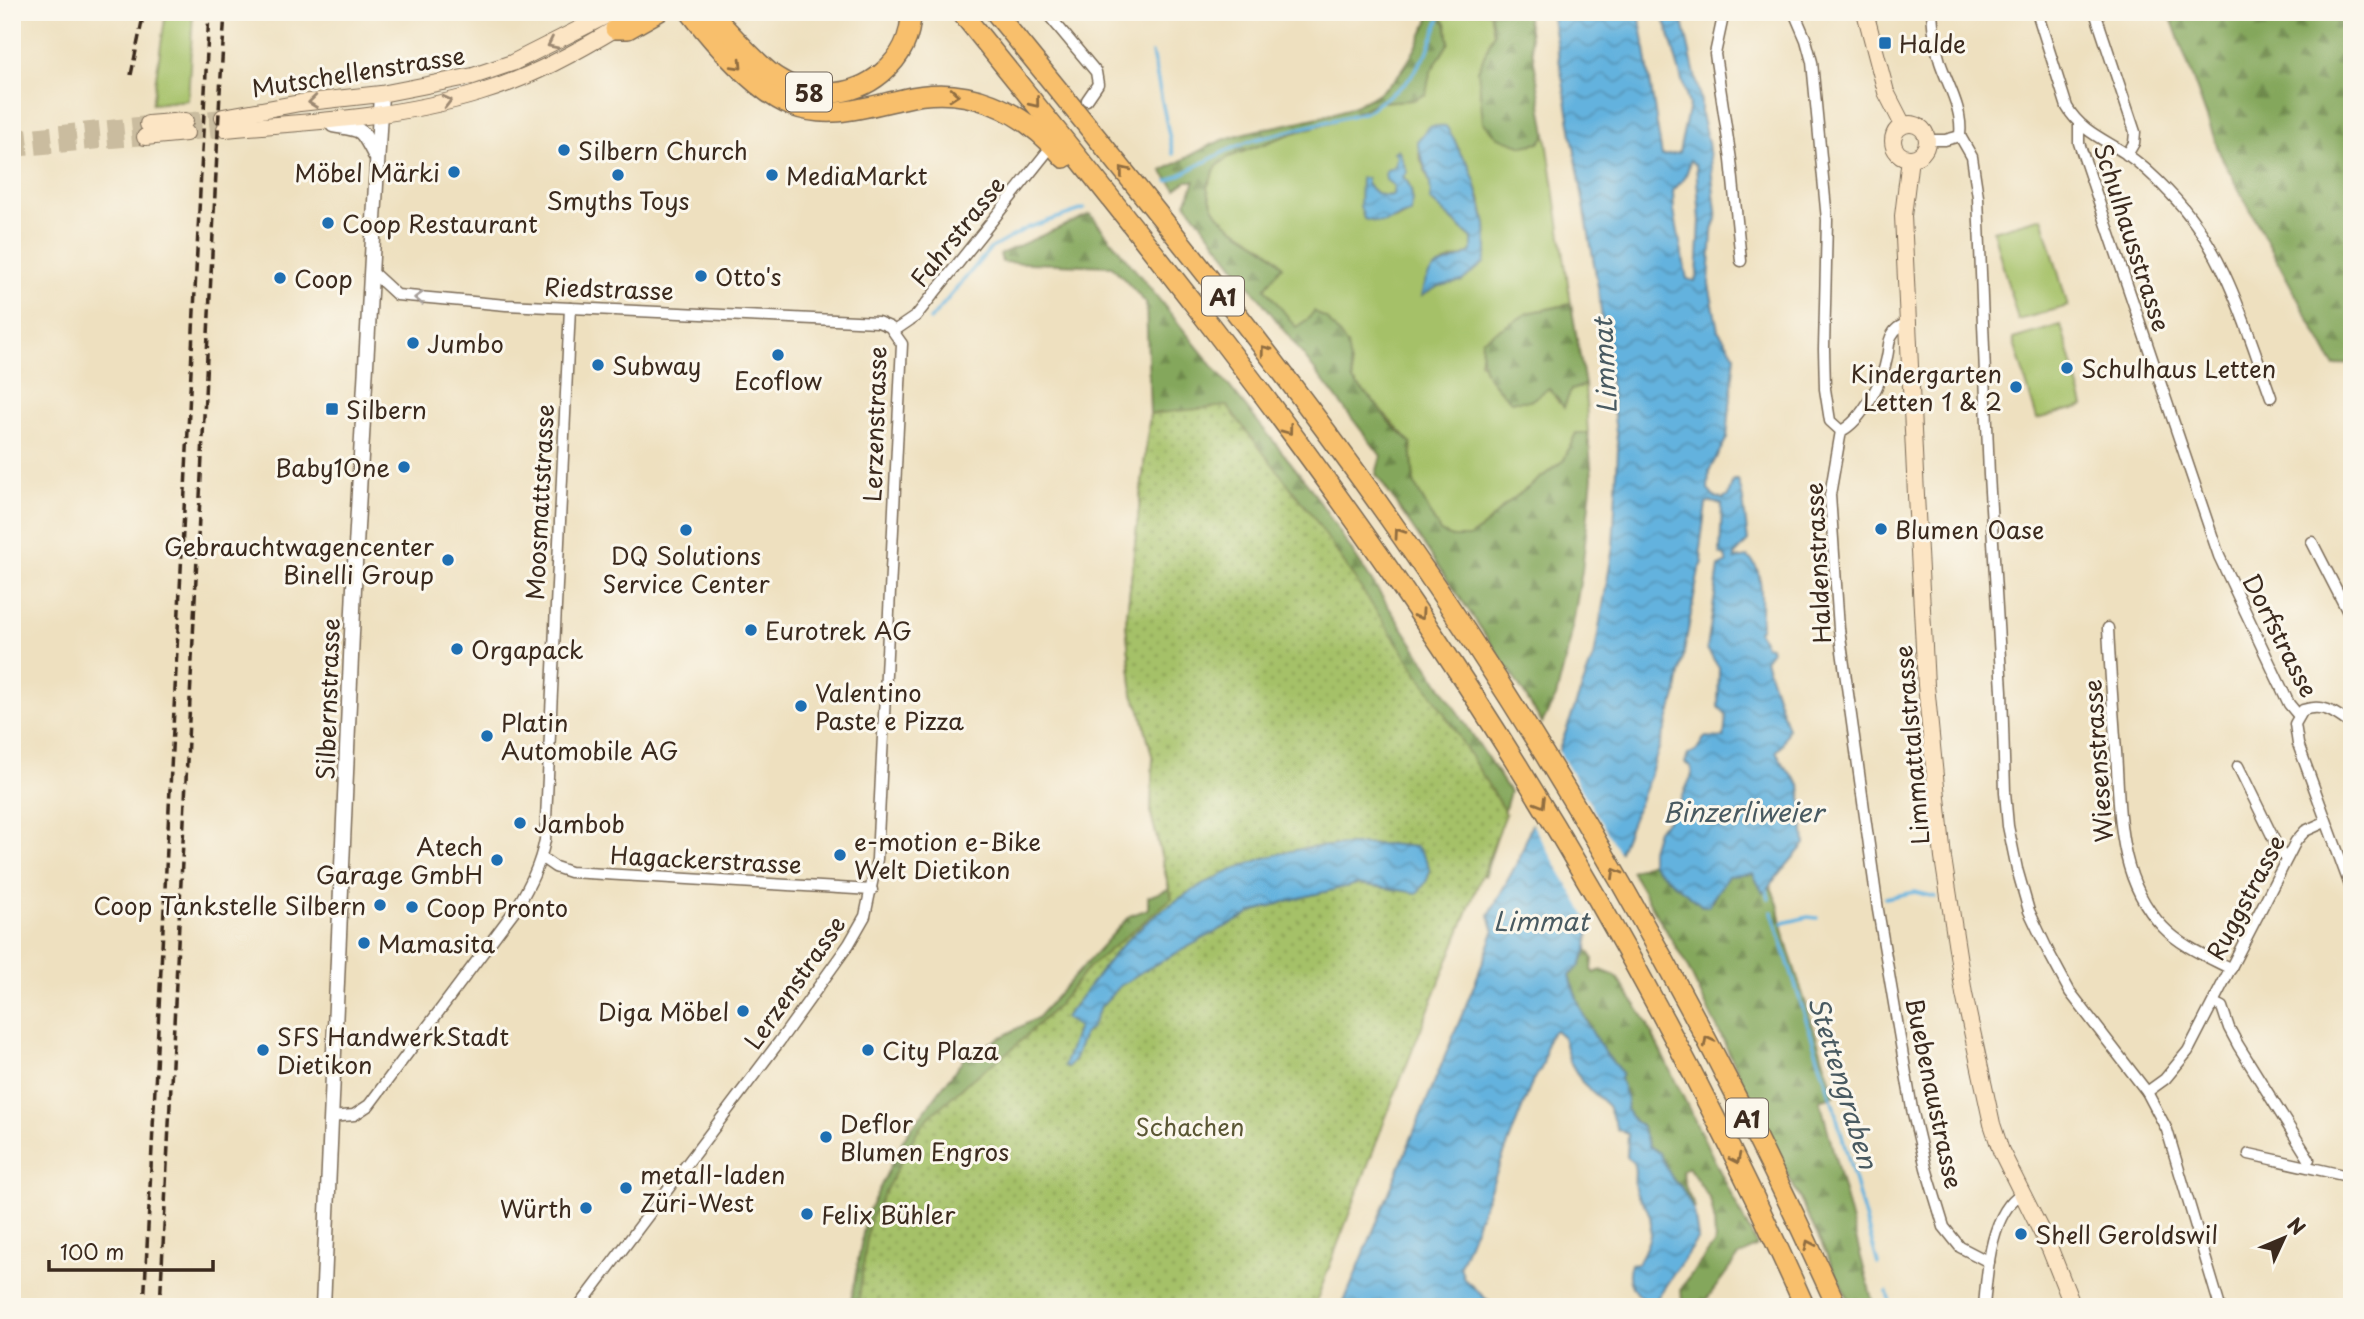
<svg xmlns="http://www.w3.org/2000/svg" width="2364" height="1319" font-family="'Playpen Sans',sans-serif">
<style>
.grass{fill:#a5c168;stroke:#707643;stroke-width:2;fill-rule:evenodd}
.forest{fill:url(#forest-firs);stroke:#60683d;stroke-width:2}
.park{fill:url(#park-dots);stroke:#707643;stroke-width:2}
.water{fill:url(#water-waves);stroke:#506e7e;stroke-width:2;fill-rule:evenodd}
.pier{fill:#eee0bf}
.lines{fill:none;stroke-linecap:round;stroke-linejoin:round}
.stream{stroke:#64b2de;stroke-width:3.5}
.secondary-tunnel{stroke:#cabc9f;stroke-width:16;stroke-dasharray:16 8;stroke-linecap:butt}
.minor-casing{stroke:#7a6a56;stroke-width:13}
.tertiary-casing{stroke:#7a6a56;stroke-width:17}
.secondary-casing{stroke:#7a6a56;stroke-width:18}
.motorway-casing{stroke:#7a6a56;stroke-width:22}
.minor{stroke:#fff;stroke-width:10}
.tertiary{stroke:#fff;stroke-width:14}
.secondary{stroke:#fce5c4;stroke-width:16}
.motorway{stroke:#f8bf6c;stroke-width:19}
.rail{stroke:#3b2a1e;stroke-width:3.5;stroke-dasharray:10 5;stroke-linecap:butt}
.oneway{stroke:#9c8871}
.oneway2{stroke:#906d41}
.oneway3{stroke:#a79f9a}
.poi-dot{fill:#1f6fb2;stroke:#fbf7ec;stroke-width:2.5}
.labels{text-anchor:middle;dominant-baseline:central;stroke-width:6;stroke-linejoin:round;paint-order:stroke}
.shield{fill:#fbf7ec;stroke:#75685c;stroke-width:2}
.shield-label{font-size:23px;font-weight:bold;fill:#3b2a1e}
.poi-label{font-size:24px;fill:#3b2a1e;stroke:#fbf7ec;text-anchor:start}
.street-label{font-size:24px;fill:#3b2a1e;stroke:#fbf7ec}
.park-label{font-size:24px;fill:#5b5734;stroke:#fbf7ec}
.water-label{font-size:26px;font-style:italic;fill:#495a61;stroke:#fbf7ec}
</style>
<defs>
<pattern id="forest-firs" width="22" height="20" patternUnits="userSpaceOnUse" patternTransform="scale(1.75)"><rect width="22" height="20" fill="#84a75c"/><path d="M5 1l3.5 6h-7zM16 11l3.5 6h-7z" fill="#6d884b"/></pattern>
<pattern id="park-dots" width="8" height="8" patternUnits="userSpaceOnUse" patternTransform="scale(1.75)"><rect width="8" height="8" fill="#a5c168"/><path d="M2 2h.1M6 6h.1" fill="none" stroke="#889d55" stroke-width="1.8" stroke-linecap="round"/></pattern>
<pattern id="water-waves" width="16" height="10" patternUnits="userSpaceOnUse" patternTransform="scale(1.75)"><rect width="16" height="10" fill="#64b2de"/><path d="M0 5q4-4 8 0t8 0" fill="none" stroke="#5491b3"/></pattern>
</defs>
<rect width="100%" height="100%" fill="#fbf7ec"/>
<filter id="ink" filterUnits="userSpaceOnUse"><feTurbulence type="fractalNoise" baseFrequency=".0143" numOctaves="2"/><feDisplacementMap in="SourceGraphic" scale="14" xChannelSelector="R" yChannelSelector="G"/><feConvolveMatrix kernelMatrix="1 2 1 2 8 2 1 2 1" color-interpolation-filters="sRGB"/></filter>
<filter id="wash" filterUnits="userSpaceOnUse"><feTurbulence type="fractalNoise" baseFrequency=".00686" numOctaves="4" result="noise"/><feDisplacementMap in="SourceGraphic" scale="28" xChannelSelector="R" yChannelSelector="G"/><feGaussianBlur stdDeviation="1.57" result="paint"/><feColorMatrix in="noise" values="0 0 0 0 0 0 0 0 0 0 0 0 0 0 0 0 0 1.4 0 .05"/><feComposite in="paint" operator="in"/></filter>
<g filter="url(#wash)">
<rect width="100%" height="100%" fill="#eee0bf"/>
<!-- grass -->
<g class="grass">
<polygon points="166,12 193,12 188,100 152,104"/>
<path d="M1434,12H1490L1494,33L1478,71L1539,143L1546,134L1571,304L1528,313L1483,340L1480,362L1530,401L1549,388L1559,403L1571,390L1585,385L1588,433H1576L1564,460L1504,506L1485,526L1469,537H1452L1440,532L1414,483L1411,443L1353,381L1351,363L1308,319L1296,328L1265,288L1282,266C1266,239 1229,234 1214,208C1211,202 1209,193 1207,187L1216,167L1228,157L1290,134L1350,116L1377,102L1413,100L1449,42L1446,23ZM1454,139L1461,155L1468,163L1481,200L1486,224L1487,251L1462,281L1439,286L1422,296C1423,281 1436,265 1450,260C1459,257 1465,257 1472,251V238L1430,200L1432,188L1419,155ZM1398,149L1407,172L1403,177C1414,187 1412,198 1411,212L1396,220L1361,191V178H1367V184C1375,193 1380,198 1393,195Z"/>
<polygon points="2042,217 2068,306 2018,320 1993,231"/>
<polygon points="2061,325 2084,406 2037,419 2013,339"/>
</g>
<!-- forest -->
<g class="forest">
<path d="M1432,12L1446,23L1449,42L1430,73L1426,94L1413,100L1377,102L1350,116L1290,134L1229,157L1216,167L1207,187C1209,193 1211,202 1214,208C1229,234 1266,240 1282,266L1265,288L1296,327L1308,319L1314,311L1328,320L1347,345L1353,381L1376,404L1389,422L1411,443L1414,483L1440,532L1452,537H1469L1485,526L1504,506L1564,460L1576,433H1588L1592,477L1582,571L1570,641L1556,697L1542,723L1513,676L1376,474L1381,456L1186,203L1195,181H1187L1176,189L1162,171C1185,159 1210,143 1235,136C1286,120 1351,121 1392,82C1411,63 1421,37 1432,12Z"/>
<polygon points="1490,12 1526,12 1546,134 1539,143 1523,146 1498,137 1483,122 1478,71 1494,33"/>
<polygon points="2169,12 2352,12 2352,362 2334,366 2220,154"/>
<polygon points="1090,214 1308,484 1510,792 1485,876 1417,847 886,1307 850,1307 866,1216 904,1138 966,1056 1037,1018 1129,916 1148,909 1148,897 1169,889 1151,814 1153,759 1142,715 1133,694 1126,623 1150,414 1146,303 1112,266 1002,262 1000,254"/>
<path d="M1571,304L1585,385L1571,390L1564,407L1549,388L1530,401H1511C1488,379 1479,373 1482,340L1528,313Z"/>
<path d="M1651,863C1665,879 1685,890 1702,906L1714,900L1717,890L1728,876L1753,874L1763,893L1771,887L1778,904L1786,942L1835,1095L1820,1100L1874,1307H1852L1686,964L1631,871Z"/>
<path d="M1587,949L1593,958L1592,971L1594,973L1601,970L1616,976L1643,1016L1757,1246L1738,1257L1701,1307H1680L1682,1301L1681,1288L1715,1243L1714,1218L1710,1199L1688,1167L1682,1171L1687,1192L1695,1207L1693,1209L1681,1187L1673,1180L1663,1166L1659,1153L1649,1146L1641,1126L1634,1121L1626,1109L1627,1101L1620,1079L1622,1073C1595,1044 1579,1013 1570,975L1580,965Z"/>
</g>
<!-- park -->
<polygon class="park" points="1227,406 1312,515 1443,711 1506,814 1386,1117 1314,1307 858,1307 869,1222 916,1133 926,1120 968,1082 1012,1049 1058,1005 1088,968 1172,898 1151,814 1153,759 1142,715 1133,694 1126,623 1150,414"/>
<!-- water -->
<g class="water">
<path d="M1551,12H1639L1662,156L1679,153L1689,105L1666,24L1659,12H1679L1682,17L1701,102V115L1708,142L1717,219L1712,232L1709,284L1718,330L1735,355L1727,438L1709,471L1708,490L1714,497L1723,499L1728,496L1733,480H1738C1745,499 1745,520 1748,541L1735,555V559L1748,557C1766,569 1760,607 1761,627L1758,631L1765,645L1770,646L1771,652L1765,660L1788,729L1782,745L1776,751L1785,767L1800,785L1805,844L1763,893L1753,874L1728,876L1708,906H1702C1685,890 1665,879 1651,863V850L1657,830L1674,814L1678,806L1692,775L1691,767L1685,763L1688,755L1696,751L1705,737L1724,738L1726,715L1718,707L1719,668L1707,649L1719,567L1727,563L1725,556L1720,554L1722,504L1711,502L1706,504L1700,549L1703,563L1699,570L1676,696L1650,776L1589,929L1587,949L1580,966L1570,975C1579,1013 1595,1044 1622,1073L1620,1079L1627,1101L1626,1109L1634,1121L1641,1126L1649,1146L1659,1153L1673,1180L1681,1187L1694,1211L1698,1238L1657,1298L1650,1304C1635,1296 1624,1281 1631,1264L1638,1263C1647,1248 1656,1228 1648,1211C1645,1204 1638,1199 1636,1192C1631,1179 1641,1166 1627,1157L1628,1134L1617,1129L1608,1106L1582,1082L1569,1060L1563,1037L1555,1030C1540,1040 1551,1063 1534,1078L1460,1266L1464,1279L1495,1307H1458L1455,1305L1450,1307H1342L1475,983L1494,932L1489,915L1519,859L1595,652L1613,547L1618,449L1598,287ZM1690,160L1696,165L1700,221L1697,276L1694,281L1687,279L1674,211L1673,191C1683,180 1688,175 1690,160Z"/>
<path d="M1430,126H1446L1454,139L1461,155L1468,163L1475,182L1486,224L1487,251L1484,263L1462,281L1439,286L1421,296C1429,255 1449,269 1472,251V238L1430,200C1434,180 1420,161 1417,141Z"/>
<path d="M1398,149L1407,172L1403,177C1414,187 1412,199 1411,213C1389,217 1392,228 1364,219L1360,206L1361,178H1367V184C1375,193 1380,198 1393,195L1394,186L1386,180L1385,171L1395,166L1397,155L1394,152Z"/>
<path d="M1387,844L1417,847C1432,865 1435,875 1417,893L1358,884L1291,900L1253,912L1143,971L1120,986L1101,1006L1091,1028L1084,1034L1075,1058L1068,1067L1064,1066L1078,1027L1064,1018C1086,993 1104,963 1128,939C1170,898 1229,866 1286,852C1319,844 1354,845 1387,844Z"/>
</g>
<!-- pier -->
<polygon class="pier" points="1556,747 1622,857 1593,928 1530,820"/>
<g class="lines">
<!-- stream -->
<g class="stream">
<polyline points="1152,53 1173,154"/>
<polyline points="1168,181 1226,151 1253,140 1366,112 1406,83 1427,53 1442,12"/>
<polyline points="930,320 990,249 1027,228 1084,209"/>
<polyline points="1767,890 1769,899"/>
<polyline points="1885,898 1915,892 1935,897"/>
<polyline points="1772,912 1833,1104 1878,1264"/>
<polyline points="1783,923 1808,917 1817,918"/>
<polyline points="1887,1292 1891,1307"/>
</g>
</g>
</g>
<g filter="url(#ink)">
<g class="lines">
<!-- secondary-tunnel -->
<g class="secondary-tunnel">
<polyline points="185,121 223,117"/>
<polyline points="186,133 225,129"/>
<polyline points="12,138 148,124"/>
<polyline points="12,149 145,137"/>
</g>
<!-- minor casing -->
<g class="minor-casing">
<g id="minor">
<polyline points="1046,12 1096,72 1098,84 1087,100"/>
<polyline points="1724,12 1715,54 1731,160 1741,261"/>
<polyline points="1794,12 1806,40 1812,62 1827,220 1824,349 1825,389 1830,421 1841,431 1830,495 1839,629 1878,910 1912,1109 1926,1168 1944,1227 1960,1247 1989,1262"/>
<path d="M1932,12C1933,29 1935,46 1940,62C1948,86 1963,109 1960,136"/>
<path d="M2037,12L2067,107C2080,130 2103,139 2125,153C2141,164 2156,178 2169,192C2225,249 2245,325 2271,397"/>
<polyline points="2095,12 2135,132 2134,143 2127,155"/>
<polyline points="2079,124 2079,143 2219,556 2289,704 2299,716"/>
<polyline points="1960,136 1972,157 1978,197 1989,475 2002,691 2005,792 2008,826 2017,869 2029,911 2049,953 2070,992 2147,1092 2167,1130 2220,1307"/>
<polyline points="1928,140 1945,140 1960,136"/>
<polyline points="371,271 397,295 506,305 878,322 890,327 902,344 877,859 865,916 849,944 779,1042 579,1307"/>
<polyline points="894,331 916,316 1047,152"/>
<path d="M1841,431C1862,421 1883,380 1887,357C1889,349 1888,341 1892,335C1896,328 1902,324 1910,324"/>
<polyline points="2312,542 2352,620"/>
<path d="M2108,628C2110,669 2113,710 2116,751C2120,812 2117,879 2163,927C2181,946 2208,957 2231,969"/>
<path d="M2352,725C2335,713 2324,703 2303,710L2295,724L2298,744L2352,891"/>
<polyline points="2238,766 2281,854 2287,857"/>
<polyline points="542,858 555,867 570,872 872,890"/>
<polyline points="2214,1003 2222,1007 2229,1028 2238,1045 2309,1159"/>
<polyline points="2147,1092 2165,1079 2188,1051 2296,841 2305,831 2325,822"/>
<path d="M330,1117L354,1115L369,1105L517,907C530,885 540,865 545,840L570,308"/>
<polyline points="2249,1154 2352,1177"/>
<polyline points="2347,1176 2352,1197"/>
<path d="M1984,1307C1987,1272 1990,1213 2022,1193"/>
</g>
</g>
<!-- tertiary casing -->
<g class="tertiary-casing">
<g id="tertiary">
<path d="M333,125C362,130 360,126 375,155"/>
<polyline points="323,1307 355,564 381,94"/>
</g>
</g>
<!-- secondary casing -->
<g class="secondary-casing">
<g id="secondary">
<polyline points="1865,12 1886,92 1903,125"/>
<polyline points="223,117 300,103 381,94 473,76 512,63 613,12"/>
<polyline points="148,124 185,121"/>
<circle cx="1910" cy="141" r="17"/>
<path d="M225,129C309,122 397,118 479,93C530,78 577,52 623,24"/>
<polyline points="145,137 186,133"/>
<polyline points="1910,158 1903,216 1916,495 1926,685 1943,858 1964,994 1992,1124 2001,1151 2050,1249 2073,1307"/>
</g>
</g>
<!-- motorway casing -->
<g class="motorway-casing">
<g id="motorway">
<path d="M690,12C712,41 758,94 792,106C830,120 866,107 903,99C967,83 1022,109 1064,158"/>
<path d="M710,12C729,31 755,63 776,77C809,99 851,99 882,73C901,57 911,38 911,12"/>
<path d="M961,12C1118,206 1275,400 1415,607C1565,828 1696,1063 1805,1307"/>
<path d="M995,12C1136,186 1278,358 1405,541C1573,783 1716,1039 1837,1307"/>
<polyline points="615,29 628,29 658,12"/>
</g>
</g>
<!-- minor -->
<use href="#minor" class="minor"/>
<!-- tertiary -->
<use href="#tertiary" class="tertiary"/>
<!-- secondary -->
<use href="#secondary" class="secondary"/>
<!-- motorway -->
<use href="#motorway" class="motorway"/>
<!-- rail -->
<g class="rail">
<polyline points="131,75 144,12"/>
<polyline points="144,1307 209,12"/>
<polyline points="160,1307 220,92 225,12"/>
</g>
</g>
<!-- one-way arrows -->
<defs><path id="oneway-chevron" d="M-2-3.5L2.5 0L-2 3.5" fill="none" stroke-width="1.6" stroke-linecap="round" stroke-linejoin="round" transform="scale(1.75)"/></defs>
<g class="oneway">
<use href="#oneway-chevron" transform="translate(552 44) rotate(154)"/>
<use href="#oneway-chevron" transform="translate(447 101) rotate(-14)"/>
<use href="#oneway-chevron" transform="translate(313 102) rotate(174)"/>
</g>
<g class="oneway2">
<use href="#oneway-chevron" transform="translate(738 65) rotate(47)"/>
<use href="#oneway-chevron" transform="translate(954 95) rotate(5)"/>
<use href="#oneway-chevron" transform="translate(1035 103) rotate(51)"/>
<use href="#oneway-chevron" transform="translate(1124 171) rotate(-129)"/>
<use href="#oneway-chevron" transform="translate(1265 350) rotate(-127)"/>
<use href="#oneway-chevron" transform="translate(1288 430) rotate(53)"/>
<use href="#oneway-chevron" transform="translate(1399 533) rotate(-125)"/>
<use href="#oneway-chevron" transform="translate(1420 615) rotate(56)"/>
<use href="#oneway-chevron" transform="translate(1541 803) rotate(59)"/>
<use href="#oneway-chevron" transform="translate(1616 873) rotate(-120)"/>
<use href="#oneway-chevron" transform="translate(1708 1041) rotate(-118)"/>
<use href="#oneway-chevron" transform="translate(1736 1159) rotate(64)"/>
<use href="#oneway-chevron" transform="translate(1809 1245) rotate(-115)"/>
</g>
<use class="oneway3" href="#oneway-chevron" transform="translate(419 298) rotate(-178)"/>
</g>
<!-- markers -->
<g class="poi-dot">
<rect x="1878" y="36" width="14" height="14" rx="3.5"/>
<circle cx="564" cy="150" r="7"/>
<circle cx="454" cy="172" r="7"/>
<circle cx="618" cy="175" r="7"/>
<circle cx="772" cy="175" r="7"/>
<circle cx="328" cy="223" r="7"/>
<circle cx="701" cy="276" r="7"/>
<circle cx="280" cy="278" r="7"/>
<circle cx="413" cy="343" r="7"/>
<circle cx="778" cy="355" r="7"/>
<circle cx="598" cy="365" r="7"/>
<circle cx="2067" cy="368" r="7"/>
<circle cx="2016" cy="387" r="7"/>
<rect x="325" y="402" width="14" height="14" rx="3.5"/>
<circle cx="404" cy="467" r="7"/>
<circle cx="1881" cy="529" r="7"/>
<circle cx="686" cy="530" r="7"/>
<circle cx="448" cy="560" r="7"/>
<circle cx="751" cy="630" r="7"/>
<circle cx="457" cy="649" r="7"/>
<circle cx="801" cy="706" r="7"/>
<circle cx="487" cy="736" r="7"/>
<circle cx="520" cy="823" r="7"/>
<circle cx="840" cy="855" r="7"/>
<circle cx="497" cy="860" r="7"/>
<circle cx="380" cy="905" r="7"/>
<circle cx="412" cy="907" r="7"/>
<circle cx="364" cy="943" r="7"/>
<circle cx="743" cy="1011" r="7"/>
<circle cx="263" cy="1050" r="7"/>
<circle cx="868" cy="1050" r="7"/>
<circle cx="826" cy="1137" r="7"/>
<circle cx="626" cy="1188" r="7"/>
<circle cx="586" cy="1208" r="7"/>
<circle cx="807" cy="1214" r="7"/>
<circle cx="2021" cy="1234" r="7"/>
</g>
<g class="labels">
<!-- shield labels -->
<g class="shield">
<rect x="786" y="72.5" width="46" height="39" rx="5"/>
<rect x="1202" y="276.5" width="42" height="39" rx="5"/>
<rect x="1726" y="1098.5" width="42" height="39" rx="5"/>
</g>
<g class="shield-label">
<text x="809" y="92">58</text>
<text x="1223" y="296">A1</text>
<text x="1747" y="1118">A1</text>
</g>
<!-- poi labels -->
<g class="poi-label">
<text x="1899" y="43">Halde</text>
<text x="578" y="150">Silbern Church</text>
<text x="440" y="172" text-anchor="end">Möbel Märki</text>
<text x="786" y="175">MediaMarkt</text>
<text x="618" y="200" text-anchor="middle">Smyths Toys</text>
<text x="342" y="223">Coop Restaurant</text>
<text x="715" y="276">Otto's</text>
<text x="294" y="278">Coop</text>
<text x="427" y="343">Jumbo</text>
<text x="612" y="365">Subway</text>
<text x="2081" y="368">Schulhaus Letten</text>
<text x="2002" y="373" text-anchor="end">Kindergarten<tspan x="2002" dy="28">Letten 1 &amp; 2</tspan></text>
<text x="778" y="380" text-anchor="middle">Ecoflow</text>
<text x="346" y="409">Silbern</text>
<text x="390" y="467" text-anchor="end">Baby1One</text>
<text x="1895" y="529">Blumen Oase</text>
<text x="434" y="546" text-anchor="end">Gebrauchtwagencenter<tspan x="434" dy="28">Binelli Group</tspan></text>
<text x="686" y="555" text-anchor="middle">DQ Solutions<tspan x="686" dy="28">Service Center</tspan></text>
<text x="765" y="630">Eurotrek AG</text>
<text x="471" y="649">Orgapack</text>
<text x="815" y="692">Valentino<tspan x="815" dy="28">Paste e Pizza</tspan></text>
<text x="501" y="722">Platin<tspan x="501" dy="28">Automobile AG</tspan></text>
<text x="534" y="823">Jambob</text>
<text x="854" y="841">e-motion e-Bike<tspan x="854" dy="28">Welt Dietikon</tspan></text>
<text x="483" y="846" text-anchor="end">Atech<tspan x="483" dy="28">Garage GmbH</tspan></text>
<text x="366" y="905" text-anchor="end">Coop Tankstelle Silbern</text>
<text x="426" y="907">Coop Pronto</text>
<text x="378" y="943">Mamasita</text>
<text x="729" y="1011" text-anchor="end">Diga Möbel</text>
<text x="277" y="1036">SFS HandwerkStadt<tspan x="277" dy="28">Dietikon</tspan></text>
<text x="882" y="1050">City Plaza</text>
<text x="840" y="1123">Deflor<tspan x="840" dy="28">Blumen Engros</tspan></text>
<text x="640" y="1174">metall-laden<tspan x="640" dy="28">Züri-West</tspan></text>
<text x="572" y="1208" text-anchor="end">Würth</text>
<text x="821" y="1214">Felix Bühler</text>
<text x="2035" y="1234">Shell Geroldswil</text>
</g>
<!-- street labels -->
<g class="street-label">
<text transform="translate(358 71) rotate(-9)">Mutschellenstrasse</text>
<text transform="translate(957 231) rotate(-51)">Fahrstrasse</text>
<text transform="translate(2133 237) rotate(72)">Schulhausstrasse</text>
<text transform="translate(609 288) rotate(2)">Riedstrasse</text>
<text transform="translate(874 424) rotate(-88)">Lerzenstrasse</text>
<text transform="translate(539 502) rotate(-87)">Moosmattstrasse</text>
<text transform="translate(1817 563) rotate(-93)">Haldenstrasse</text>
<text transform="translate(2281 635) rotate(63)">Dorfstrasse</text>
<text transform="translate(327 699) rotate(-88)">Silbernstrasse</text>
<text transform="translate(1911 745) rotate(-95)">Limmattalstrasse</text>
<text transform="translate(2097 761) rotate(-94)">Wiesenstrasse</text>
<text transform="translate(706 859) rotate(3)">Hagackerstrasse</text>
<text transform="translate(2245 897) rotate(-62)">Ruggstrasse</text>
<text transform="translate(794 982) rotate(-55)">Lerzenstrasse</text>
<text transform="translate(1935 1093) rotate(78)">Buebenaustrasse</text>
</g>
<!-- park labels -->
<g class="park-label">
<text x="1190" y="1126">Schachen</text>
</g>
<!-- water labels -->
<g class="water-label">
<text transform="translate(1604 366) rotate(-93)">Limmat</text>
<text x="1743" y="811">Binzerliweier</text>
<text x="1541" y="920">Limmat</text>
<text transform="translate(1844 1082) rotate(73)">Stettengraben</text>
</g>
</g>
<!-- margin -->
<rect width="2364" height="1319" fill="none" stroke="#fbf7ec" stroke-width="42"/>
<!-- north arrow -->
<g transform="translate(2284 1238) rotate(46)" stroke="#fbf7ec" stroke-width="5" paint-order="stroke">
<path d="M0-5L12 26L0 18L-12 26Z" fill="#3b2a1e"/>
<text y="-10" font-size="19" font-weight="bold" text-anchor="middle" fill="#3b2a1e">N</text>
</g>
<!-- scale -->
<path d="M49 1260v10h164v-10" fill="none" stroke="#3b2a1e" stroke-width="3.5"/>
<text x="60" y="1260" font-size="21" fill="#3b2a1e" stroke="#fbf7ec" stroke-width="5" paint-order="stroke">100 m</text>
</svg>
